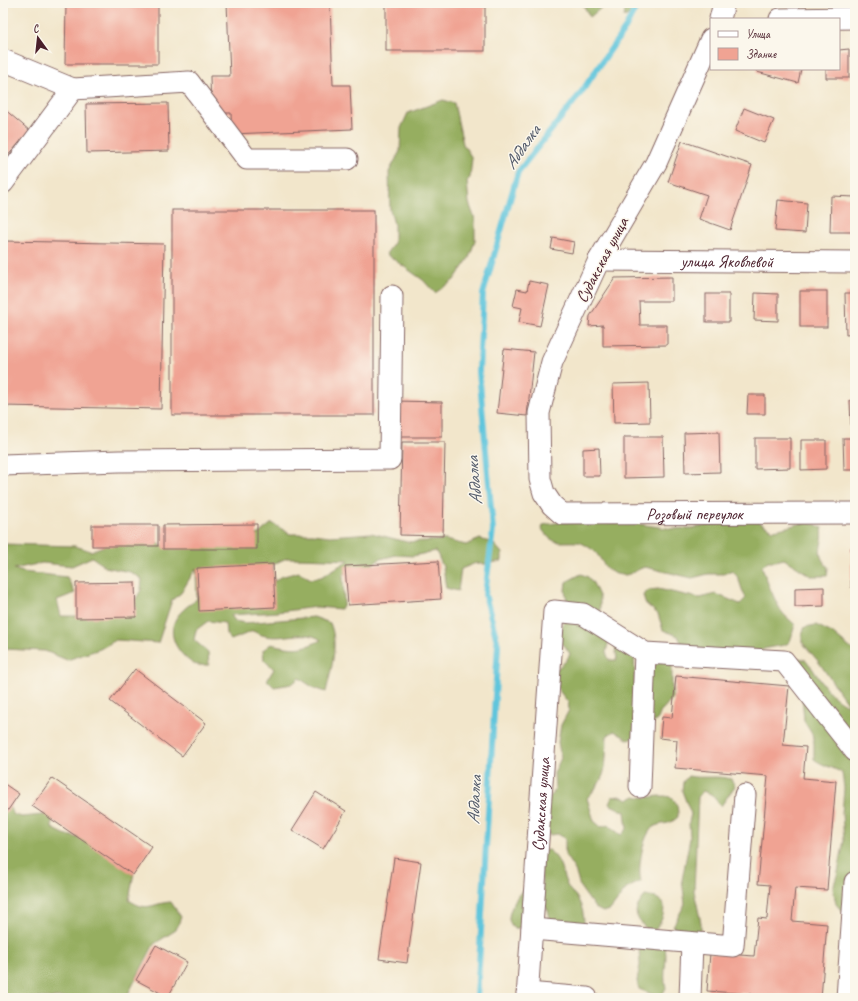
<svg xmlns="http://www.w3.org/2000/svg" width="858" height="1001" font-family="Caveat,sans-serif">
<style>
.forest{fill:#96ae60;stroke:#706646;fill-rule:evenodd}
.lines{fill:none;stroke-linecap:round;stroke-linejoin:round}
.stream{stroke:#5ec5dc;stroke-width:6}
.building{fill:#f0a393}
.minor-casing{stroke:#856563;stroke-width:23}
.minor{stroke:#fff;stroke-width:21}
.labels{text-anchor:middle;dominant-baseline:central;stroke-width:3;stroke-linejoin:round;paint-order:stroke}
.street-label{font-size:17px;fill:#4a1f2b;stroke:#fbf7ec}
.water-label{font-size:18px;font-style:italic;fill:#515969;stroke:#fbf7ec}
</style>
<rect width="100%" height="100%" fill="#fbf7ec"/>
<filter id="ink" filterUnits="userSpaceOnUse"><feTurbulence type="fractalNoise" baseFrequency=".025" numOctaves="2"/><feDisplacementMap in="SourceGraphic" scale="8" xChannelSelector="R" yChannelSelector="G"/><feConvolveMatrix kernelMatrix="1 2 1 2 8 2 1 2 1" color-interpolation-filters="sRGB"/></filter>
<filter id="wash" filterUnits="userSpaceOnUse"><feTurbulence type="fractalNoise" baseFrequency=".012" numOctaves="4" result="noise"/><feDisplacementMap in="SourceGraphic" scale="16" xChannelSelector="R" yChannelSelector="G"/><feGaussianBlur stdDeviation="0.9" result="paint"/><feColorMatrix in="noise" values="0 0 0 0 0 0 0 0 0 0 0 0 0 0 0 0 0 1.4 0 .05"/><feComposite in="paint" operator="in"/></filter>
<g filter="url(#wash)">
<rect width="100%" height="100%" fill="#f2e6cb"/>
<!-- forest -->
<g class="forest">
<polygon points="582,3 607,3 590,17"/>
<polygon points="626,3 653,3 624,17"/>
<polygon points="443,100 454,103 463,144 472,158 470,178 467,181 469,203 475,219 475,241 469,258 454,280 435,293 423,280 386,254 394,243 394,224 390,210 389,172 400,151 401,128 408,113"/>
<path d="M741,515L750,517L773,530C790,528 807,517 822,528C825,546 813,552 828,567L827,576H811L784,559L776,561H768L762,566C763,573 777,606 782,612C785,617 790,619 795,625C793,630 792,637 790,641C786,648 769,645 760,651H685L678,636L663,630L658,614L645,603L643,595L649,590L658,589L699,598L716,594L740,604L746,598C740,589 741,578 732,570L724,574H708L692,578L645,567C637,569 630,576 622,575C601,573 604,556 590,548C587,546 581,542 577,542C559,541 553,546 542,529L543,525L562,522L631,523L674,529L692,528L718,524Z"/>
<path d="M272,523L290,534H313L330,536L371,533L407,542L445,540L466,545L480,539L493,543L502,553V561L485,564L476,563L461,569L458,591L446,588L443,567L436,551L413,556L396,555L380,559L366,569L343,574L344,603L341,609L316,607L278,612L231,615L235,621L245,623L314,617L330,623C339,644 331,670 326,692L314,688L299,678L292,684L274,687L267,680L274,669L264,660L263,650L271,644C292,649 302,650 321,640C301,626 278,646 253,631L231,640L226,634L225,623L208,621L196,630L194,640L208,652L209,665C204,665 198,666 194,664C180,656 168,638 174,623C177,613 189,605 197,599L196,568L181,593L172,600L158,643L116,640L100,649L67,660L45,651L3,649V544L75,546L91,551L117,541L149,537L164,547L256,536ZM92,557L105,567L130,572L142,579L141,590L134,602L103,616H61L57,600L75,593L67,577L23,572L14,569L42,563L72,566ZM287,558C307,558 328,559 349,560L321,577L311,579L299,572L280,577L274,582L273,564Z"/>
<path d="M581,574L588,577L593,583L600,598V615L610,636L606,652L609,660H617L615,644L634,639L636,735L629,740L614,731L607,736C605,765 609,776 587,798L594,821L601,827L608,825L621,835L627,829L625,812L609,804L612,797L620,796L628,800L635,796C653,802 679,783 678,817C668,826 665,822 655,826C643,831 637,870 641,881L626,889L611,909L603,912L595,908L580,887L575,870L565,855V839L558,834L549,835L545,828V804L555,790L554,773L561,758L558,742L561,725L569,710L568,702L557,688L554,671L566,661L570,654L565,646L558,641L568,607L565,590L566,582Z"/>
<path d="M816,625L832,633L855,652V930L849,914L841,910L836,904L833,888L838,872L844,840L842,814L844,788L842,773C833,767 823,766 814,759V743L812,734L804,721L802,695L790,660L798,658L806,660C821,679 826,695 849,706L818,661L802,642V634L805,627Z"/>
<polygon points="642,656 670,658 672,666 672,699 661,711 658,719 651,725"/>
<path d="M688,776C702,779 717,775 731,779L735,786L721,806L711,794L703,791L698,797L694,891L701,923V931L694,936L677,933L673,926L685,904L682,880L690,838L689,822L691,814L682,791L683,782Z"/>
<path d="M3,796L14,815L22,817L52,814V828L64,834L82,839L135,867L129,900C148,913 152,903 171,902L181,917L176,930L154,944L126,998H3Z"/>
<path d="M540,850H548C563,861 560,870 567,885C568,889 572,892 575,895C582,904 584,914 584,925L552,926L548,910L543,903Z"/>
<path d="M523,890L526,894L522,927L514,929C512,926 510,923 509,920C508,912 517,895 523,890Z"/>
<path d="M645,896C648,896 655,897 658,899C669,906 662,921 656,929L647,930C634,915 632,912 645,896Z"/>
<path d="M645,943L664,944C669,959 662,973 666,988L662,995H654L639,989L637,981L640,965L639,949Z"/>
</g>
<g class="lines">
<!-- stream -->
<polyline class="stream" points="477,998 498,645 485,594 493,530 479,371 483,294 518,172 580,94 626,27 638,3"/>
</g>
<g id="blocks">
<!-- building -->
<g class="building">
<polygon points="66,3 158,3 158,64 65,64"/>
<polygon points="227,3 330,3 333,85 350,85 352,129 232,134 231,113 211,113 210,76 230,76"/>
<rect x="386" y="3" width="99" height="48"/>
<polygon points="849,49 849,78 826,78 826,69 839,69 839,50"/>
<polygon points="757,69 801,69 798,83 757,72"/>
<polygon points="168,103 169,151 87,153 86,104"/>
<polygon points="3,108 30,131 3,161"/>
<polygon points="744,108 774,120 764,143 735,131"/>
<polygon points="682,141 752,165 730,230 699,219 707,195 668,182"/>
<polygon points="831,196 855,197 855,232 830,232"/>
<polygon points="778,200 807,203 805,233 775,231"/>
<rect x="172" y="210" width="202" height="205"/>
<polygon points="553,238 574,242 572,253 551,249"/>
<polygon points="3,241 164,244 161,409 3,406"/>
<polygon points="672,277 672,301 639,301 640,325 667,325 667,345 603,346 603,325 589,326 590,316 615,278"/>
<polygon points="529,281 549,285 540,326 519,322 522,308 513,306 517,289 527,291"/>
<rect x="800" y="291" width="27" height="36"/>
<polygon points="755,293 778,294 778,321 754,320"/>
<polygon points="845,293 855,293 855,334 846,335"/>
<rect x="706" y="294" width="23" height="28"/>
<polygon points="504,349 534,352 527,416 497,413"/>
<polygon points="649,383 650,422 614,423 613,384"/>
<polygon points="748,395 765,395 765,414 747,414"/>
<polygon points="850,400 855,400 855,428 851,428"/>
<polygon points="395,401 442,402 442,437 395,437"/>
<polygon points="719,432 720,472 685,473 684,433"/>
<polygon points="624,437 663,437 664,477 624,478"/>
<polygon points="755,438 790,438 790,468 755,469"/>
<polygon points="843,438 855,438 855,470 844,470"/>
<polygon points="801,440 826,440 826,469 801,470"/>
<polygon points="402,442 445,442 443,536 400,535"/>
<polygon points="599,448 600,476 583,476 583,449"/>
<polygon points="257,524 257,549 163,549 163,525"/>
<rect x="92" y="525" width="66" height="21"/>
<rect x="851" y="548" width="4" height="39"/>
<polygon points="438,561 441,599 348,605 345,566"/>
<polygon points="273,564 275,607 199,611 197,568"/>
<polygon points="135,582 136,617 76,618 76,583"/>
<polygon points="824,587 824,606 795,607 795,588"/>
<polygon points="135,669 206,723 182,756 110,701"/>
<polygon points="676,676 789,686 783,745 806,747 803,778 836,781 827,890 795,888 792,921 827,924 821,998 751,998 751,994 707,991 710,953 754,956 758,918 767,919 770,885 758,884 768,776 675,768 677,740 660,738 662,717 672,718"/>
<polygon points="52,778 152,847 133,875 32,806"/>
<polygon points="3,783 19,794 6,813 3,811"/>
<polygon points="316,792 346,811 323,849 292,830"/>
<polygon points="394,858 421,862 407,963 379,959"/>
<polygon points="156,945 187,962 168,997 136,980"/>
</g>
</g>
</g>
<g filter="url(#ink)">
<use href="#blocks" fill-opacity="0" stroke="#856563" stroke-width="1"/>
<g class="lines">
<!-- minor casing -->
<g class="minor-casing">
<g id="minor">
<polyline points="720,19 724,3"/>
<polyline points="780,19 855,18"/>
<path id="s1" d="M711,39L656,163L599,260L552,362L539,413L540,479L544,493L552,505L562,514L855,513"/>
<polyline points="3,60 73,89 3,183"/>
<polyline points="73,89 189,82 247,159 347,159"/>
<path id="s2" d="M599,260L855,262"/>
<polyline points="3,465 119,461 390,459 392,296"/>
<polyline points="640,787 645,653"/>
<polyline points="532,929 733,946 745,795"/>
<polyline points="527,993 587,998"/>
<path id="s3" d="M527,998L554,611L583,614L645,653L784,661L855,751"/>
<polyline points="690,998 692,943"/>
<polyline points="847,998 855,882"/>
</g>
</g>
<!-- minor -->
<use href="#minor" class="minor"/>
</g>
</g>
<g class="labels">
<!-- street labels -->
<g class="street-label">
<text transform="translate(602 260) rotate(-62)">Судакская улица</text>
<text stroke="none"><textPath href="#s2" startOffset="128">улица Яковлевой</textPath></text>
<text stroke="none"><textPath href="#s1" startOffset="654">Розовый переулок</textPath></text>
<text stroke="none"><textPath href="#s3" startOffset="194">Судакская улица</textPath></text>
</g>
<!-- water labels -->
<g class="water-label">
<text transform="translate(522 147) rotate(-55)">Абдалка</text>
<text transform="translate(474 481) rotate(-95)">Абдалка</text>
<text transform="translate(474 800) rotate(-87)">Абдалка</text>
</g>
</g>
<!-- margin -->
<rect width="858" height="1001" fill="none" stroke="#fbf7ec" stroke-width="16"/>
<!-- legend -->
<rect x="710" y="18" width="130" height="52" fill="#fbf7ec" stroke="#b4a19f"/>
<rect x="718" y="31" width="20" height="6" fill="#ffffff" stroke="#b4a19f"/>
<text x="746" y="38" font-size="12" fill="#4a1f2b">Улица</text>
<rect x="718" y="48" width="20" height="12" fill="#f0a393" stroke="#b4a19f"/>
<text x="746" y="58" font-size="12" fill="#4a1f2b">Здание</text>
<!-- north arrow -->
<g transform="translate(38 38) rotate(345)" stroke="#fbf7ec" stroke-width="3" paint-order="stroke">
<path d="M0-3L7 15L0 10L-7 15Z" fill="#4a1f2b"/>
<text y="-6" font-size="11" font-weight="bold" text-anchor="middle" fill="#4a1f2b">С</text>
</g>
</svg>
